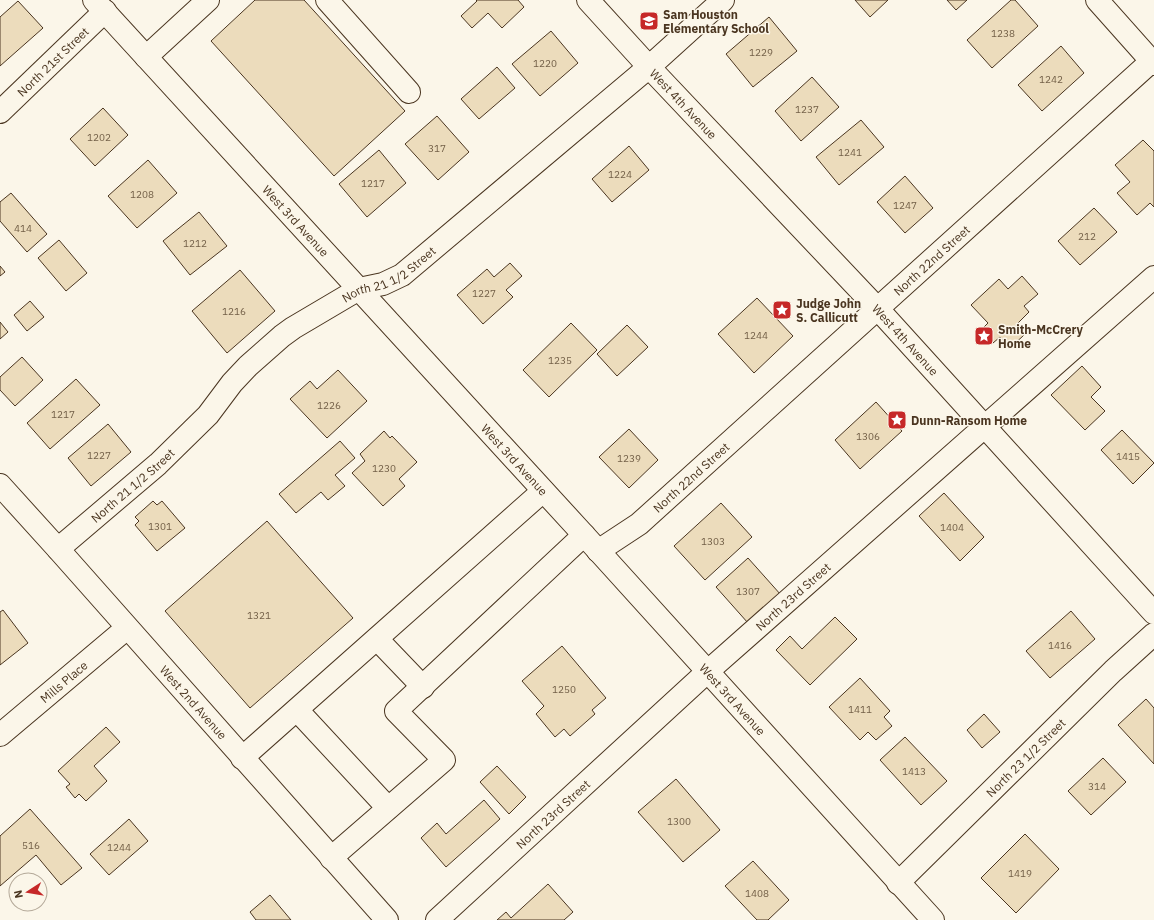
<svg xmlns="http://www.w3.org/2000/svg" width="1154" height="920" font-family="'IBM Plex Sans',sans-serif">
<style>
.building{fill:#ecdcbc;stroke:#4a3520}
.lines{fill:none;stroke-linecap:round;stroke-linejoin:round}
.minor-casing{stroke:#4a3520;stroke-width:24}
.major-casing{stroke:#4a3520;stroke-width:24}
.minor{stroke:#fbf6e9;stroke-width:22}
.major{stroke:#fbf6e9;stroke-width:22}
.labels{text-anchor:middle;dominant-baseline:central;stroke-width:3;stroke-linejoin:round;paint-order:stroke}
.number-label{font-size:10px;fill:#725f47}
.poi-label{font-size:12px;font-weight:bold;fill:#4a3520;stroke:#fbf6e9;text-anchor:start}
.street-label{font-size:12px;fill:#4a3520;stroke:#fbf6e9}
</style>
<rect width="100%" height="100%" fill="#fbf6e9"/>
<!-- building -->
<g class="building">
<polygon points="255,0 304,0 405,111 334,176 211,41"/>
<polygon points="476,0 518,0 524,7 502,28 488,13 472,28 461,16 477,1"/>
<polygon points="855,0 888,0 870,17"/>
<polygon points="947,0 967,0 956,10"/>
<polygon points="1011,0 1015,0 1038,26 992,68 967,40"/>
<polygon points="18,1 43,28 0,66 0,17"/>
<polygon points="769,17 797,51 753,87 726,54"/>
<polygon points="551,31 578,63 540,96 512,64"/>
<polygon points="1061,46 1084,73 1042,111 1018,85"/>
<polygon points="497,67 515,88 479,119 461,99"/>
<polygon points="812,77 839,107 801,141 775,111"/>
<polygon points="103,108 128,135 95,166 70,139"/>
<polygon points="437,116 469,152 438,180 405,144"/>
<polygon points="861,120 884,147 839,185 816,157"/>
<polygon points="1143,140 1154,151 1154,207 1150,203 1137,215 1117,193 1130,182 1115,165"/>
<polygon points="629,146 649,170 612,202 592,179"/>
<polygon points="379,150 406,183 367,217 339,184"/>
<polygon points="148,160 177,193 137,228 108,196"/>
<polygon points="905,176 933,208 905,233 877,202"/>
<polygon points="11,193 47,234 27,252 0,221 0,202"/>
<polygon points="1094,208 1117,232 1080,265 1058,241"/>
<polygon points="199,212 227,246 190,275 163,241"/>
<polygon points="59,240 87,273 66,291 38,258"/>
<polygon points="510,263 522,276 506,290 513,297 483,324 457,295 487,269 494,277"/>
<polygon points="0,266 5,272 0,276"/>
<polygon points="240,270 275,311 227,353 192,311"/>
<polygon points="1022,276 1038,294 1024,306 1029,312 1016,325 1024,335 1010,348 1000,337 993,343 981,330 988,323 971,305 999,279 1008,289"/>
<polygon points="757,298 793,336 754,373 718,334"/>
<polygon points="30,301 44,317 27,331 14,315"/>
<polygon points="0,322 8,332 0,339"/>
<polygon points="571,323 597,350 549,397 523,370"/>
<polygon points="627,325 648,347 617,376 597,354"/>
<polygon points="22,357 43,380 15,406 0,390 0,377"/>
<polygon points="1082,366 1101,387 1091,397 1105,411 1085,430 1051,395"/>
<polygon points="338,370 367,401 327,438 290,399 310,381 317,389"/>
<polygon points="76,379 100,405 50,449 27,423"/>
<polygon points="876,402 902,431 860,469 835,440"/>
<polygon points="108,424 131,452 91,486 68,458"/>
<polygon points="629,429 658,460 629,488 599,457"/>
<polygon points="1122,430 1154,463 1133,484 1101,450"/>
<polygon points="384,431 390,438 392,436 417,462 399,479 405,486 383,506 352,473 365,461 360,454"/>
<polygon points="340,441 355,458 335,475 345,486 328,500 321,492 296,513 279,494"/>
<polygon points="944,493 984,537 960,561 919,516"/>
<polygon points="153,501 157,505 162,501 185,528 157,551 135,525 139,521 135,517"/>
<polygon points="721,503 752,537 705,580 674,546"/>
<polygon points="267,521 353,618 250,708 165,611"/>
<polygon points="748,558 781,595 748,623 716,587"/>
<polygon points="3,610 28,643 0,665 0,612"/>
<polygon points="1071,611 1095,639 1050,678 1026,651"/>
<polygon points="835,617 857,639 810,685 776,650 790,636 802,649"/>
<polygon points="562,646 606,698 592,710 595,714 570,736 564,729 555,737 536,714 544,706 522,681"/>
<polygon points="860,678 890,711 884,717 892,726 876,740 868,732 860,740 829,707"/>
<polygon points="1146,699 1154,708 1154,764 1118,725"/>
<polygon points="984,714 1000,732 982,748 967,730"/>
<polygon points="106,727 120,742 94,766 107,781 86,801 79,794 75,798 66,787 70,784 58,771"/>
<polygon points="905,737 947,781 921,805 880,760"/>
<polygon points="1103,758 1126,782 1091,815 1068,791"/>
<polygon points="497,766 526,797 509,814 480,782"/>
<polygon points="676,779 720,830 683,862 638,812"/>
<polygon points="484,800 500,819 446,867 421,838 437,823 446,834"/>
<polygon points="30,809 82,868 61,885 36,855 0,886 0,836"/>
<polygon points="129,819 148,841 109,875 90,854"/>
<polygon points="1025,834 1059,869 1016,913 981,878"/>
<polygon points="753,861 789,900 768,920 757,920 725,886"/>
<polygon points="548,884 573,912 564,920 497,920 506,912 511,918"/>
<polygon points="270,895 291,920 256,920 250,912"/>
</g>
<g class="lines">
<!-- minor casing -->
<g class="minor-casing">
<g id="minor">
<path id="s1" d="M94,0L584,535L933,920"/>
<polyline points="327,0 409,92"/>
<path id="s2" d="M588,0L649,67L877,308L1154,613"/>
<polyline points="1097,0 1154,64"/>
<polyline points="146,57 208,0"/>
<path id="s3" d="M0,112L105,11"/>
<path id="s4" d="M58,549L158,464L208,415L232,383L248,366L282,336L293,328L359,289L383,284L402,275L649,67L723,0"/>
<path id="s5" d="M598,551L639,524L1154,59"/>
<polyline points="377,639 423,687"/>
<polyline points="297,710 388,808"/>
<path id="s6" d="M0,735L127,628"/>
<polyline points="242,758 543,491"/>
<polyline points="331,858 444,760 396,711 584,535"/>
<path id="s7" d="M898,883L1113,671L1154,634"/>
<path id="s8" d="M437,920L707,672L1154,277"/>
</g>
</g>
<!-- major casing -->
<g class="major-casing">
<g id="major">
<path id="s9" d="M0,485L58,549L387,920"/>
</g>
</g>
<!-- minor -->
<use href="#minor" class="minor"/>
<!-- major -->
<use href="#major" class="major"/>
</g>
<!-- icons -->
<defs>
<g id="school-square" transform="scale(1)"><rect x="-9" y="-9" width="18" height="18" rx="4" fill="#c62828" stroke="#fbf6e9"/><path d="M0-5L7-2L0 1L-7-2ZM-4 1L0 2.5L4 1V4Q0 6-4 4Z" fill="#fff"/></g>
<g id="sight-square" transform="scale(1)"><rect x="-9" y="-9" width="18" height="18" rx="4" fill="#c62828" stroke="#fbf6e9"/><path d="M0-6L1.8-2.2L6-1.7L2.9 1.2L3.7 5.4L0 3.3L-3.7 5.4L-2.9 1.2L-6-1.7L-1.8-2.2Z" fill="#fff"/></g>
</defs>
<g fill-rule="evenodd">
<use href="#school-square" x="649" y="21"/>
<use href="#sight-square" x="782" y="310"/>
<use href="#sight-square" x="984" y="336"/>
<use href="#sight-square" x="897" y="420"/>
</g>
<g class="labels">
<!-- number labels -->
<g class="number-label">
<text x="1003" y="33">1238</text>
<text x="761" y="52">1229</text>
<text x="545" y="63">1220</text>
<text x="1051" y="79">1242</text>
<text x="807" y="109">1237</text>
<text x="99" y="137">1202</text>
<text x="437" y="148">317</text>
<text x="850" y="152">1241</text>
<text x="620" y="174">1224</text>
<text x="373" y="183">1217</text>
<text x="142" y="194">1208</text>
<text x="905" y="205">1247</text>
<text x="23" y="228">414</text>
<text x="1087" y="236">212</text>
<text x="195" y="243">1212</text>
<text x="484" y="293">1227</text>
<text x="234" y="311">1216</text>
<text x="756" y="335">1244</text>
<text x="560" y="360">1235</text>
<text x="329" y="405">1226</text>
<text x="63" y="414">1217</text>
<text x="868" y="436">1306</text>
<text x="99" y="455">1227</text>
<text x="1128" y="456">1415</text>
<text x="629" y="458">1239</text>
<text x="384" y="468">1230</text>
<text x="160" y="526">1301</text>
<text x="952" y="527">1404</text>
<text x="713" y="541">1303</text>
<text x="748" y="591">1307</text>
<text x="259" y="615">1321</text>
<text x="1060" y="645">1416</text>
<text x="564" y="689">1250</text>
<text x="860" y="709">1411</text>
<text x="914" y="771">1413</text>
<text x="1097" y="786">314</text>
<text x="679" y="821">1300</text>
<text x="31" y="845">516</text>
<text x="119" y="847">1244</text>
<text x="1020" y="873">1419</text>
<text x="757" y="893">1408</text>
</g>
<!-- poi labels -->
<g class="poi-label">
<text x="663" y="14">Sam Houston<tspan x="663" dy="14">Elementary School</tspan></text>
<text x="796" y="303">Judge John<tspan x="796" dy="14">S. Callicutt</tspan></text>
<text x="998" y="329">Smith-McCrery<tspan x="998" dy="14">Home</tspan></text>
<text x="911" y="420">Dunn-Ransom Home</text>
</g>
<!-- street labels -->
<g class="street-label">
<text stroke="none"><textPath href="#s3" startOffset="73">North 21st Street</textPath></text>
<text stroke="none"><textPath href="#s2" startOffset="141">West 4th Avenue</textPath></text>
<text stroke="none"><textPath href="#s1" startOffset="299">West 3rd Avenue</textPath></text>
<text stroke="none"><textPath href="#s5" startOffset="443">North 22nd Street</textPath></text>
<text stroke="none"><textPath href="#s4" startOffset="434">North 21 1/2 Street</textPath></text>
<text stroke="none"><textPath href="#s2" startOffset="465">West 4th Avenue</textPath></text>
<text stroke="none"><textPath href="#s1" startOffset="623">West 3rd Avenue</textPath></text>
<text stroke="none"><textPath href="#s5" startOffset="119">North 22nd Street</textPath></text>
<text stroke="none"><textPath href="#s4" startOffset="98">North 21 1/2 Street</textPath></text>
<text stroke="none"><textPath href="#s8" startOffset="481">North 23rd Street</textPath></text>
<text stroke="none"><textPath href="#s6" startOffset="83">Mills Place</textPath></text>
<text stroke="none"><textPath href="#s1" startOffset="947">West 3rd Avenue</textPath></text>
<text stroke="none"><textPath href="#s9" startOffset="291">West 2nd Avenue</textPath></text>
<text stroke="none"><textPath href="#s7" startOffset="179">North 23 1/2 Street</textPath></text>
<text stroke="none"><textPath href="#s8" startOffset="157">North 23rd Street</textPath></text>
</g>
</g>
<!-- north arrow -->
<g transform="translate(28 892) rotate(258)"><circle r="19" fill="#fbf6e9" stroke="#b4a999"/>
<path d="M0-3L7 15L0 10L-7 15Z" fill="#c62828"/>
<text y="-6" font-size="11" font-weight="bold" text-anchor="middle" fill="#4a3520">N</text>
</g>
</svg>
